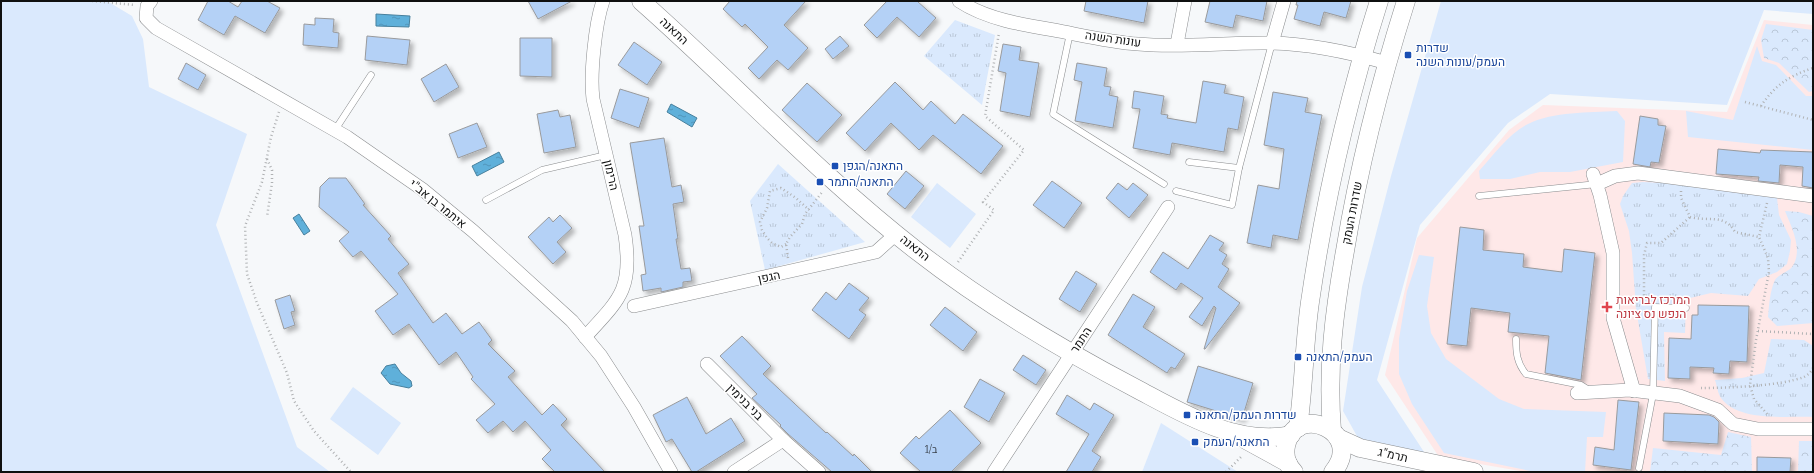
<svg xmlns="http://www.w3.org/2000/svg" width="1814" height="473" font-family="Bitter,Heebo,serif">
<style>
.medical{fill:#fee8e8}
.grass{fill:#dae9fd}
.forest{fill:url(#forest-crowns)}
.park{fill:url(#park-tufts)}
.water{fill:url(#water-ripples);stroke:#47809d}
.building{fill:#b4d1f6;stroke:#999a9c;filter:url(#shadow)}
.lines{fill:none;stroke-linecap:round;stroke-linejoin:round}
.lane-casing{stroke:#8a8c8e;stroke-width:7}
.street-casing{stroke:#8a8c8e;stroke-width:14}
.secondary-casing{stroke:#8a8c8e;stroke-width:19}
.path{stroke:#b0b2b4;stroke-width:2.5;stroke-dasharray:1 3;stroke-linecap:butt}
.lane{stroke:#fff;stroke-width:6}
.street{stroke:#fff;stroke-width:13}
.secondary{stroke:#fff;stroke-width:18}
.transit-dot{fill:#1a4fb4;stroke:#fff;stroke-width:1.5}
.health-dot{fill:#e0444e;stroke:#fff;stroke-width:1.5}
.labels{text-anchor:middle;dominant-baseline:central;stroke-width:3;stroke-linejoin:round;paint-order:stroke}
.number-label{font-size:10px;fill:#38404a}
.street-label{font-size:12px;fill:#0f1010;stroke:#fff}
.transit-label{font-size:12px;fill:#164399;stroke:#fff;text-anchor:start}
.health-label{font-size:12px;fill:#be3a42;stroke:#fff;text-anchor:start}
</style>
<defs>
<pattern id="forest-crowns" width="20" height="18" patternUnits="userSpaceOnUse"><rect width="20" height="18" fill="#dae9fd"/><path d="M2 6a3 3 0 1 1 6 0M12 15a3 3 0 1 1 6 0" fill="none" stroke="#bac7d8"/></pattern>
<pattern id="park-tufts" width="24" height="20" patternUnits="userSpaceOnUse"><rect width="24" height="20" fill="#dae9fd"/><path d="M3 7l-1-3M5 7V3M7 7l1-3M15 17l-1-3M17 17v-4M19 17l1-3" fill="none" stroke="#bac7d8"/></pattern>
<pattern id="water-ripples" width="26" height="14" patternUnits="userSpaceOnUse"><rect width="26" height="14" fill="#5fb0da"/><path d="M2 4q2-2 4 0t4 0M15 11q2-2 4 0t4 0" fill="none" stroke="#5196ba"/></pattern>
<filter id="shadow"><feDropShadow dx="3.5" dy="3.5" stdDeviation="2" flood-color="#0004"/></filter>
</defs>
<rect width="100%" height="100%" fill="#f6f8fa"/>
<!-- medical -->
<polygon class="medical" points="1764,20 1813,25 1813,472 1526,472 1439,457 1385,375 1417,238 1509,130 1543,105 1727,112"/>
<!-- grass -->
<g class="grass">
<polygon points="1,1 107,1 132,16 143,39 149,87 247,134 216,225 297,447 330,472 1,472"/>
<polygon points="1441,1 1813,1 1813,14 1764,10 1727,105 1550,94 1508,123 1420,225 1377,380 1426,455 1358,438 1343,411 1362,287 1391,176"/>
<polygon points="1757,46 1762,61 1776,65 1806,96 1813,96 1813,150 1688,137 1686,111 1733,120"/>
<path d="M1617,111L1625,121L1623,162L1570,172H1540L1510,179H1480L1479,171C1493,156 1509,133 1528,124C1554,111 1588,113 1617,111Z"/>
<polygon points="937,183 976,214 950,248 911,217"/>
<polygon points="1419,255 1434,257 1427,306 1431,333 1446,359 1499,399 1524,409 1606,412 1603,437 1587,437 1585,472 1535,472 1444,453 1412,404 1399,374 1399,339 1407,291"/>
<polygon points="353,387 401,423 378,455 330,419"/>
<polygon points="1161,423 1238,472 1142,472"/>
</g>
<!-- forest -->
<g class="forest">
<polygon points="1766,24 1813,30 1813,91 1809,92 1779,63 1764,58 1761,40"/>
<path d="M1785,211L1799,212L1813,216V323L1777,326L1768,317C1769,306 1770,290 1775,280C1779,274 1788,272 1792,267C1804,250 1791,226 1785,211Z"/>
<polygon points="1728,432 1751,437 1752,472 1650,472 1653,448 1721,455"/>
<polygon points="1799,441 1813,441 1813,472 1798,472"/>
</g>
<!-- park -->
<g class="park">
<polygon points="955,20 995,35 982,105 924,56"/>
<polygon points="778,164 865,242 765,270 750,201"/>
<polygon points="1643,182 1664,183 1777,198 1779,215 1791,240 1790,251 1787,264 1777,272 1759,279 1748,296 1711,293 1686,299 1685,333 1664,332 1665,381 1648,379 1636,309 1632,253 1629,231 1620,204 1623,196 1632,183"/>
<path d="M1771,339L1804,340L1813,346V417C1787,416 1738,422 1721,398C1718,394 1717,386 1715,380L1742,378L1764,373Z"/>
</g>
<!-- water -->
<g class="water">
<polygon points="376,14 410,16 409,27 376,26"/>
<polygon points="671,104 697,118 692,127 667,112"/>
<polygon points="499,152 504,162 477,176 472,166"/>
<polygon points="299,214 310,231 304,235 293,218"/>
<polygon points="395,364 401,373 411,381 412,386 409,388 390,384 381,373 386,366"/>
</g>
<!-- building -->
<g class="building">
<polygon points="208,1 228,1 238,7 242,1 267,1 280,8 265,33 235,16 224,35 198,20"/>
<polygon points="528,1 572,1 538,19"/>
<polygon points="730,1 806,1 784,25 808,48 788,70 777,60 759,79 748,68 768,47 745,24 742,27 723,9"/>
<polygon points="887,1 917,1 936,18 919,37 897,17 877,38 864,25"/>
<polygon points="1086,1 1148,1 1144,23 1084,11"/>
<polygon points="1210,1 1267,1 1263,21 1236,15 1233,28 1205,22"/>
<polygon points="1297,1 1351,1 1346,18 1324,12 1320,26 1294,19 1298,5 1296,5"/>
<polygon points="315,18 334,19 333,32 339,33 338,48 303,45 304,24 315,25"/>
<polygon points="367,36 410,40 407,65 365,60"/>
<polygon points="840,36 849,46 833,59 825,49"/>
<polygon points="520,38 552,38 552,77 520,76"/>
<polygon points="634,42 662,62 647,85 618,65"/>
<polygon points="1003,44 1021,47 1019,60 1039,63 1030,117 1000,111 1006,73 998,71"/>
<polygon points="186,63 206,75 198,90 178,79"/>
<polygon points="1077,63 1107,68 1104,86 1111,87 1109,95 1118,97 1113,128 1075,121 1082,82 1074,80"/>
<polygon points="446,64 459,87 434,102 421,79"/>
<polygon points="1203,81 1226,85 1224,93 1244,97 1238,130 1228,128 1224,152 1172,143 1170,155 1133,148 1140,109 1132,108 1134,91 1164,96 1161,114 1168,115 1167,118 1196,123"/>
<polygon points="895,82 923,110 931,101 955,124 963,114 1003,146 981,174 933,135 919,150 891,123 865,151 846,133"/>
<polygon points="807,83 842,115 817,142 782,110"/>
<polygon points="620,89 649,98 639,128 611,118"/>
<polygon points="1273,92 1308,98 1305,112 1322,115 1298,240 1273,235 1271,248 1247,243 1258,185 1279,189 1284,149 1264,145"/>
<polygon points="558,110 560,117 570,115 576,147 544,153 537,114"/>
<polygon points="1640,116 1658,119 1658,125 1666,126 1659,163 1651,162 1650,167 1633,164"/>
<polygon points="477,123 487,147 458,158 449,134"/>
<polygon points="664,138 672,187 681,185 684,202 673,204 678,239 676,239 681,269 690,268 692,281 683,282 683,287 661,292 661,288 643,291 641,275 646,274 639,226 644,226 630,143"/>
<polygon points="1718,149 1760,153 1761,150 1813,152 1813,188 1802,186 1803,167 1780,165 1779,183 1758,181 1759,177 1716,174"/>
<polygon points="906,171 924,186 905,209 887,194"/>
<polygon points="329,178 346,178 365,204 363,205 391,236 388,239 409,264 398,273 433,323 446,313 462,334 479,322 492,340 488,344 515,371 508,377 542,415 553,404 567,419 561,425 605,472 555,472 542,459 551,450 525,421 513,432 503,421 488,433 476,420 495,404 471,379 473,377 456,352 439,365 409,324 393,335 375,311 398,294 361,251 353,257 339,241 349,232 319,207 320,187"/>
<polygon points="1052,181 1082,203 1064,228 1033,205"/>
<polygon points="1118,183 1127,190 1133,183 1148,195 1129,218 1106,198"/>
<polygon points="560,215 572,228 557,242 566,252 553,264 528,237 549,217 553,222"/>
<polygon points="1460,227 1484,230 1483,250 1524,254 1523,267 1562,272 1564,249 1595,253 1581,380 1545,373 1549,336 1508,332 1510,313 1471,308 1467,346 1447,344"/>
<polygon points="1210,235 1224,243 1219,250 1227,255 1222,264 1229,269 1218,287 1240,303 1205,349 1204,349 1216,308 1214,306 1202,326 1189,317 1203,298 1181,283 1176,290 1150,272 1163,252 1188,269"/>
<polygon points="1076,271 1097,284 1080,312 1059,299"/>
<polygon points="849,283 869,298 859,310 866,315 849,339 812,310 826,292 836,300"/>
<polygon points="1133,294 1155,307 1143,327 1185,354 1175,369 1171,367 1167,373 1108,335"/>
<polygon points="290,295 295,311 291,312 295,325 284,329 275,300"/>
<polygon points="1698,305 1749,306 1747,362 1730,361 1729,374 1713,373 1714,368 1690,367 1690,379 1668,378 1669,338 1691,339 1692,315 1698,315"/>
<polygon points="945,307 977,332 963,351 930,325"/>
<polygon points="742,336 771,366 763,374 826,433 827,432 853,456 854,454 872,472 832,472 788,434 780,426 781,425 752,398 757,394 720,356"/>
<polygon points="1023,355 1046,370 1036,385 1013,370"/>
<polygon points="1198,366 1253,383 1242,419 1187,402"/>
<polygon points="980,379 1005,393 989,422 964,407"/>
<polygon points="1067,395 1090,410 1094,403 1114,415 1092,451 1101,457 1092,472 1066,472 1089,434 1056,414"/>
<polygon points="687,397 706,434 731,418 745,441 696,472 692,472 672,439 666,442 653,415"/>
<polygon points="1618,400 1639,402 1631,470 1593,465 1595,447 1614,450"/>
<polygon points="950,410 981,443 951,472 921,472 900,453 916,436 919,439"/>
<polygon points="1664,413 1709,415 1714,417 1719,422 1718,444 1663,441"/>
<polygon points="1757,457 1791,458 1790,472 1757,472"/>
</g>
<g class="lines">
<!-- lane casing -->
<g class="lane-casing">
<g id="lane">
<polyline points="1070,33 1053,114 1164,184"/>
<polyline points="335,130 371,75"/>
<polyline points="1189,162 1239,168"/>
<polyline points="1176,191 1232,205 1239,168 1272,43"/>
<polyline points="1479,196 1597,184"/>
<polyline points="486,200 542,170 606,155"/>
<path d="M1516,339C1516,353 1517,363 1526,374L1581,385L1589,390"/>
<polyline points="1639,468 1653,394 1655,307 1686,308"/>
</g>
</g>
<!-- street casing -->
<g class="street-casing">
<g id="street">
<polyline points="151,1 147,6 146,18 156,28 347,137 422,189 473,231 572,321 601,356 634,407 671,472"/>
<path d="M959,1C986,19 1023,25 1054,30C1081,35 1110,42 1138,44C1182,48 1227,42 1271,43C1311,44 1349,52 1387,63"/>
<polyline points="1272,43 1284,1"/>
<polyline points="1177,44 1185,1"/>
<polyline points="1593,174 1600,195 1613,253 1613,318 1634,391"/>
<polyline points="1597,184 1615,176 1638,173 1813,196"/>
<polyline points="634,306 876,252 896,234"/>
<path d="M585,337C620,299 633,289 625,235L593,99C590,75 595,24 603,1"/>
<polyline points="707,364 783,440 819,472"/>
<polyline points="1577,393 1630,390 1680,396 1718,410 1733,424 1758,429 1813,429"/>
<polyline points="734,472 783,440"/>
<polyline points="994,472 1168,207"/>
</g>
</g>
<!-- secondary casing -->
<g class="secondary-casing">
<g id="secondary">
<path d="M641,1C734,83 819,175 917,251C985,304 1061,349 1137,389C1184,414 1236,446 1291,435"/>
<path d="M1298,428C1304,386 1304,344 1310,302C1325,199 1348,99 1379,1"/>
<path d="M1332,431C1327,368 1334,312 1345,251C1359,166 1380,83 1406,1"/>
<polyline points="1338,438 1360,448 1474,472"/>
<polyline points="1246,440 1288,463"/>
<path d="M1294,472C1287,465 1284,456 1286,446C1295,401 1366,432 1333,472"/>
</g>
</g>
<!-- path -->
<g class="path">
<polyline points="92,1 135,5"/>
<polyline points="1745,102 1813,120"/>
<path d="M1761,106C1775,85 1789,76 1813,68"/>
<polyline points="279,112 271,137 262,182 245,226 247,274 257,303 287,373 294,401 314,431 351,472"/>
<polyline points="267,159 272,170 272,183 267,217"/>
<path d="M1681,191V198L1690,217C1708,222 1724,213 1735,232L1759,237"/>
<polyline points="1767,203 1759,237 1768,258 1769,272 1756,340 1750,385 1754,399 1768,415"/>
<polyline points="786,244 781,247 772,243 767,238 762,230 760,222 767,208 770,191 781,188 796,198 809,210"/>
<polyline points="788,258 786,244 790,237 802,224 805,214 823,191"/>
<polyline points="958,262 994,210 983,202 1024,150 985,116 999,33"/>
<polyline points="1646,303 1644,297 1644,255 1647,243 1661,243 1690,217"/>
<polyline points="1758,331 1813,334"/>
<path d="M1701,388C1728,388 1780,386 1804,377C1808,375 1811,372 1813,368"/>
<polyline points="1226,472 1242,456"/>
</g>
<!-- lane -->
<use href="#lane" class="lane"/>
<!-- street -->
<use href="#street" class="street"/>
<!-- secondary -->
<use href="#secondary" class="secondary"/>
</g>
<!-- markers -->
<g class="transit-dot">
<rect x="1404" y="51" width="8" height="8" rx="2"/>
<rect x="831" y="162" width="8" height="8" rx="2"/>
<rect x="816" y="178" width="8" height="8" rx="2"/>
<rect x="1294" y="353" width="8" height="8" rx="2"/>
<rect x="1183" y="411" width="8" height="8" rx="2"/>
<rect x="1191" y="438" width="8" height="8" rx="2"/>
</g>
<path class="health-dot" d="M1605 301h4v4h4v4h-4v4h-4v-4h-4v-4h4z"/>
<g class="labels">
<!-- number labels -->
<g class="number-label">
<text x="931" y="450">1/ב</text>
</g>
<!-- street labels -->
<g class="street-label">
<text transform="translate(674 31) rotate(43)">התאנה</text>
<text transform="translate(1113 39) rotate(8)">עונות השנה</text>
<text transform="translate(611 175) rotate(77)">הרימון</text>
<text transform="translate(438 204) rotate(39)">איתמר בן אב"י</text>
<text transform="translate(1352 213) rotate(-79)">שדרות העמק</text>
<text transform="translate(915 248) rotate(38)">התאנה</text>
<text transform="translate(769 277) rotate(-12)">הגפן</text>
<text transform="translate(1081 340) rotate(-57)">התמר</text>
<text transform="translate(745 402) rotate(45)">בני בנימין</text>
<text transform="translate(1393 455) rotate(13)">תרמ"ג</text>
</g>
<!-- transit labels -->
<g class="transit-label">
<text x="1416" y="48">שדרות<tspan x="1416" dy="14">העמק/עונות השנה</tspan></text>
<text x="843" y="166">התאנה/הגפן</text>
<text x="828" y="182">התאנה/התמר</text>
<text x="1306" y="357">העמק/התאנה</text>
<text x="1195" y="415">שדרות העמק/התאנה</text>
<text x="1203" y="442">התאנה/העמק</text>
</g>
<!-- health labels -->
<g class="health-label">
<text x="1616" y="300">המרכז לבריאות<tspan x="1616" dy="14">הנפש נס ציונה</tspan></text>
</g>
</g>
<!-- border -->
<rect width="1814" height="473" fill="none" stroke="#0f1010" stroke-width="4"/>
</svg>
